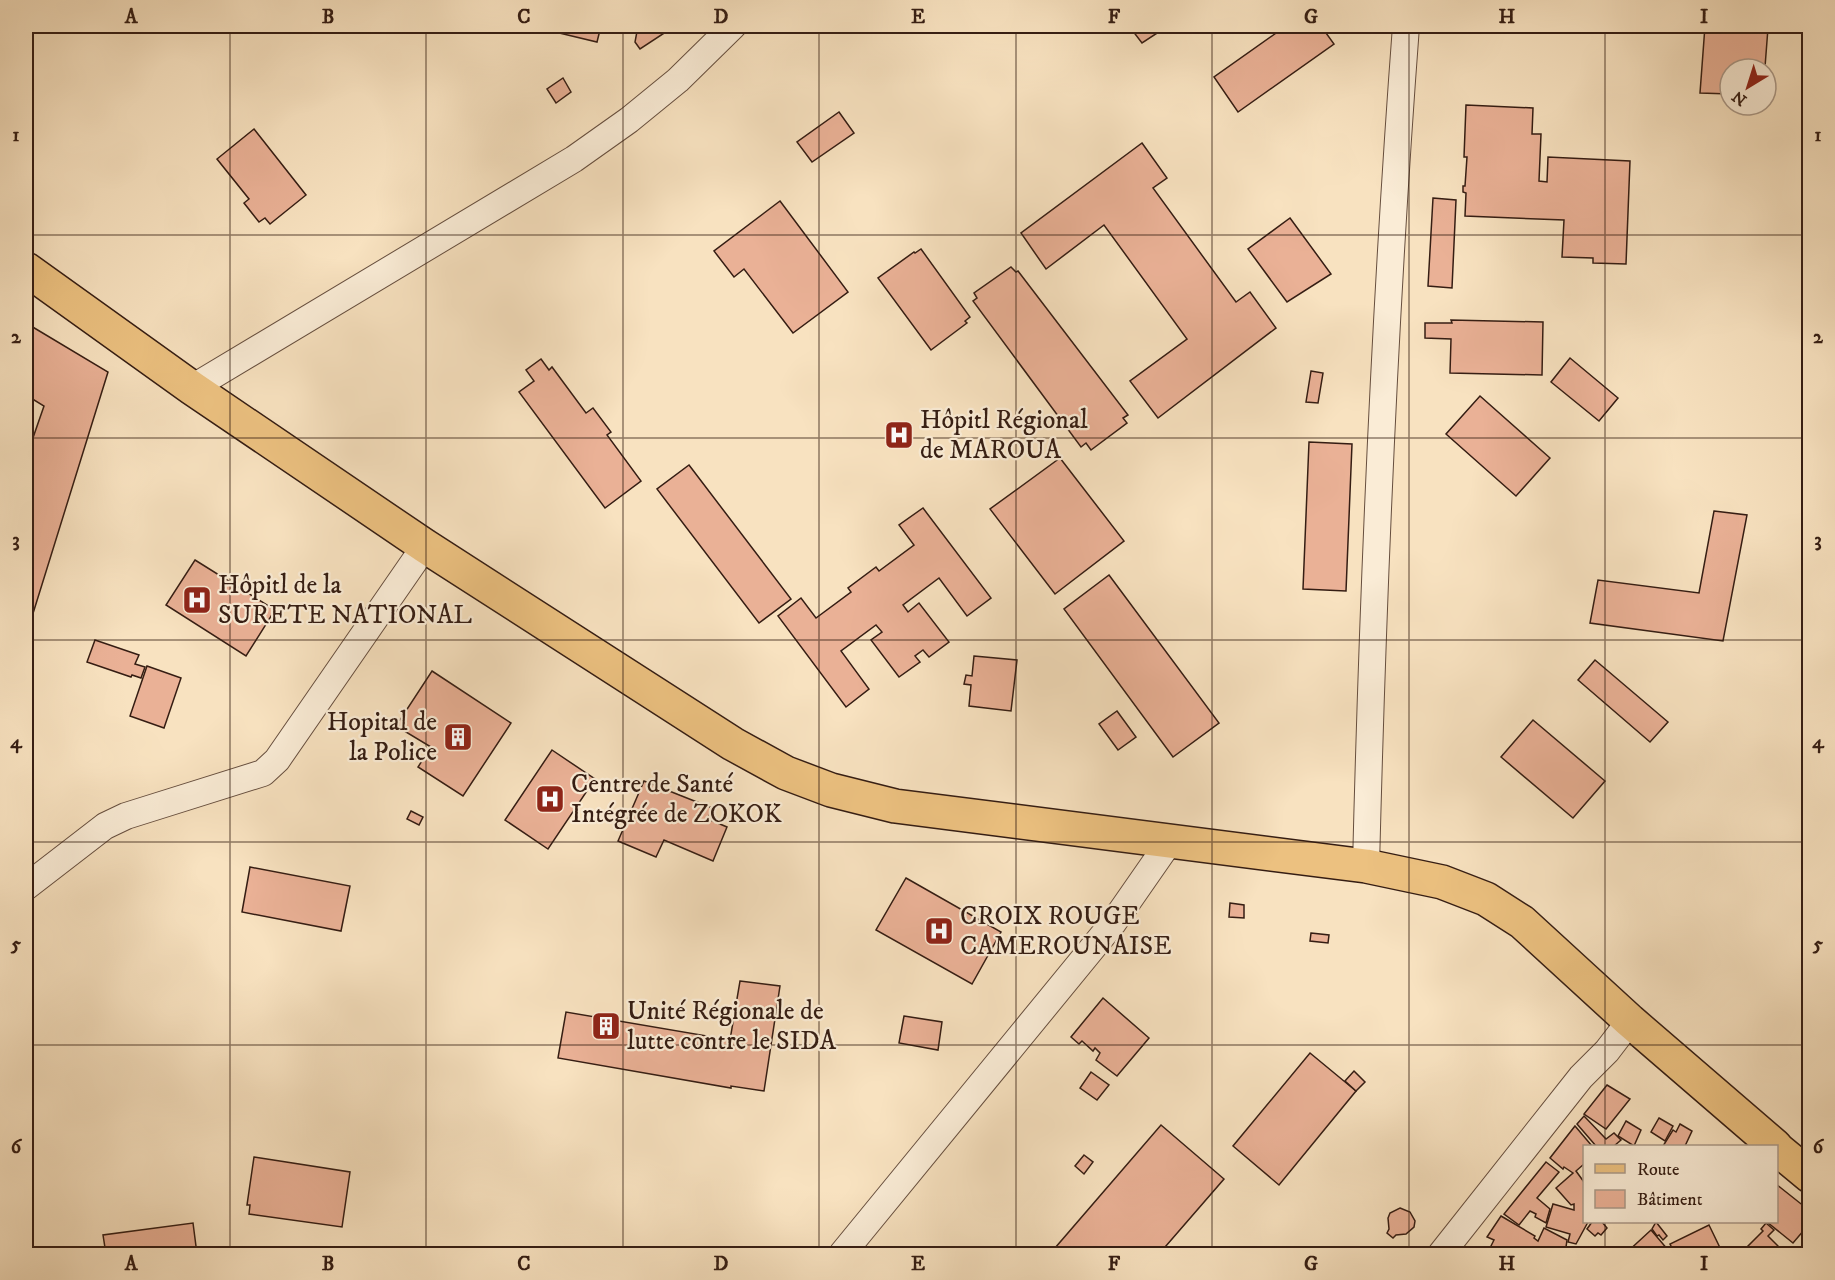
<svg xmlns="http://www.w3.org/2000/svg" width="1835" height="1280" font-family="'IM FELL DW Pica',serif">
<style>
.building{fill:#eab196;stroke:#351d13;stroke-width:1.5}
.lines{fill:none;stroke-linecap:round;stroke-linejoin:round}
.street-casing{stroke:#664e3e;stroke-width:28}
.primary-casing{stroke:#351d13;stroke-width:36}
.street{stroke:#faecd6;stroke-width:26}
.primary{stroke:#ecc180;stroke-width:33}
.grid{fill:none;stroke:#351d13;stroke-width:1.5;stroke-opacity:0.55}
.labels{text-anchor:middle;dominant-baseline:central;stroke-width:4.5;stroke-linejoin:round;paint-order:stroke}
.poi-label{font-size:26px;fill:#351d13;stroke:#faecd6;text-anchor:start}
.neatline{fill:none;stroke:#351d13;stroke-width:2}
.grid-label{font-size:20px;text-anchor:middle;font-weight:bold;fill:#351d13}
</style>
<rect width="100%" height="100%" fill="#f8e2c0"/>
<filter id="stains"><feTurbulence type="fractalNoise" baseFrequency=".00333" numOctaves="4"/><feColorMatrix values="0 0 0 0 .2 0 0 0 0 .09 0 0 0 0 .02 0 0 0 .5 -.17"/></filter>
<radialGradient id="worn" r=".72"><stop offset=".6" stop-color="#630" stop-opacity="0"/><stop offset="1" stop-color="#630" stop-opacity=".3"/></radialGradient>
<!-- building -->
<g class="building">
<polygon points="534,26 601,26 597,42 534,27"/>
<polygon points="638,26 675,26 640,49 635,42"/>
<polygon points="1129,26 1168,26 1142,43"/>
<polygon points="1286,26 1321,26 1334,44 1238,112 1214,77"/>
<polygon points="1705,26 1768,28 1765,67 1761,67 1761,69 1730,69 1730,94 1700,93"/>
<polygon points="563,78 571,92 556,103 547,89"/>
<polygon points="1466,105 1533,108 1532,134 1541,134 1539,181 1547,182 1548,157 1630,161 1626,264 1593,263 1593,258 1562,257 1564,220 1465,216 1466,193 1463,192 1463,186 1465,186 1467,157 1464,157"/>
<polygon points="839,112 854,133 812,162 797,142"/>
<polygon points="254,129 306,195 270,224 265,218 259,222 244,203 249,199 217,159"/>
<polygon points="1142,143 1167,178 1153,188 1236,302 1250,292 1276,328 1158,418 1130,381 1187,339 1104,225 1046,269 1021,233"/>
<polygon points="1433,198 1456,200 1452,288 1428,286"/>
<polygon points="780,201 848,292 793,333 744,269 734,277 714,251"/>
<polygon points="1290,218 1331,274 1287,302 1248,249"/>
<polygon points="921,249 970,317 965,321 967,323 931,350 878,278 914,252 915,253"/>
<polygon points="1011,267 1016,272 1018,271 1128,415 1123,418 1127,423 1091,450 1086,443 1081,447 973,301 977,298 974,293"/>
<polygon points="1451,320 1543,322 1542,375 1450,373 1451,339 1425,338 1425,323 1452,323"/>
<polygon points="26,323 108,372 26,636 26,458 44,406 26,395"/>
<polygon points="1570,358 1618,398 1599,421 1551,382"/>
<polygon points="541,359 549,370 552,367 586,413 593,408 611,432 607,435 641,481 605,508 519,392 534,381 526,370"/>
<polygon points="1311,371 1323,373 1318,403 1306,402"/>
<polygon points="1480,396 1550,458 1516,496 1446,434"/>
<polygon points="1309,442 1352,444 1346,591 1303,589"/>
<polygon points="1060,458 1124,541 1055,594 990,509"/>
<polygon points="689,465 791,599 759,623 657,489"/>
<polygon points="923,508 991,598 967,616 939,578 903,605 908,612 919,603 949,642 929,657 923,650 915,656 920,662 899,677 871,640 882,632 876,625 841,651 869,689 846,707 778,616 801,598 816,618 851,592 848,588 876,567 879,571 914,545 899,525"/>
<polygon points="1714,511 1747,515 1723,641 1590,623 1598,580 1699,593"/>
<polygon points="195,560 275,610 246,656 166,605"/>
<polygon points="1109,575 1219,723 1173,757 1064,609"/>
<polygon points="95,640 139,655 135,664 145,667 141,678 132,675 131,677 87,662"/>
<polygon points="974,656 1017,660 1011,711 969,706 971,685 964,684 966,675 972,676"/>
<polygon points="1595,660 1668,722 1650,742 1578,680"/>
<polygon points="147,666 181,678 164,728 130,716"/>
<polygon points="432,671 511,723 463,796 418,767 431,747 396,726"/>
<polygon points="1117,711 1136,737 1118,750 1099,724"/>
<polygon points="1533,720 1605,781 1573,818 1501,757"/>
<polygon points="552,750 595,779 548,849 505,820"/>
<polygon points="644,781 712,808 708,819 727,827 713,861 664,840 656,857 618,841"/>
<polygon points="411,811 423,817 419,825 407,819"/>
<polygon points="250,867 350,886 341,931 242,912"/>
<polygon points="906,878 1001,932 972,984 876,930"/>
<polygon points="1230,903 1244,905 1244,918 1229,917"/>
<polygon points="1311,933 1329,935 1328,943 1310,941"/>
<polygon points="740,981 780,986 764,1091 731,1086 731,1088 558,1058 566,1012 730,1040"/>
<polygon points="1103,998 1149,1038 1117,1076 1096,1060 1100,1053 1095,1048 1093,1051 1082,1041 1079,1044 1071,1037"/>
<polygon points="904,1016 942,1022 938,1050 899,1043"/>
<polygon points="1310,1053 1356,1091 1279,1185 1233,1146"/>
<polygon points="1354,1071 1365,1082 1356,1091 1345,1081"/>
<polygon points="1091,1072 1109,1085 1097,1100 1080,1088"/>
<polygon points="1607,1085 1630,1099 1606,1129 1584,1114"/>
<polygon points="1584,1116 1606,1139 1614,1133 1621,1140 1614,1146 1596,1146 1577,1124"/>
<polygon points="1659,1118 1673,1126 1665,1141 1651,1132"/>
<polygon points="1626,1121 1641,1130 1634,1146 1618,1136"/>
<polygon points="1680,1124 1692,1131 1685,1146 1663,1146 1673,1130 1676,1132"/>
<polygon points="1161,1125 1224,1179 1159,1254 1062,1254 1055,1248"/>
<polygon points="1575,1126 1592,1146 1584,1146 1584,1164 1576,1171 1584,1182 1584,1222 1588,1222 1576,1244 1568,1242 1570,1234 1546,1227 1553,1204 1574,1210 1574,1204 1571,1205 1556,1188 1573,1173 1564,1167 1563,1169 1550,1158"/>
<polygon points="1084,1155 1093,1162 1084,1174 1075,1166"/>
<polygon points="254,1157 350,1172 342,1227 249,1214 250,1205 247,1205"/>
<polygon points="1546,1162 1559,1172 1537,1198 1550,1209 1546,1223 1535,1217 1536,1214 1530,1211 1519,1225 1504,1214"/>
<polygon points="1776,1184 1810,1211 1810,1223 1793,1243 1767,1222 1776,1222"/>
<polygon points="1400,1208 1410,1212 1415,1221 1414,1227 1406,1234 1396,1235 1393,1238 1387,1233 1389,1229 1388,1218 1390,1213"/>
<polygon points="1501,1216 1535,1236 1534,1238 1538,1241 1544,1228 1567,1240 1565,1254 1487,1254 1494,1240 1487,1237"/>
<polygon points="1592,1222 1602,1222 1607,1228 1601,1235 1598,1233 1595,1236 1587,1229"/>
<polygon points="1656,1222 1667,1236 1663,1240 1659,1235 1657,1236 1652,1229"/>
<polygon points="193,1223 197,1254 106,1254 103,1235"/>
<polygon points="1766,1223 1774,1230 1768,1236 1781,1249 1775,1254 1740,1254 1763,1231 1761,1229"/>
<polygon points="1709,1225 1723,1254 1675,1254 1670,1244"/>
<polygon points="1651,1230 1669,1251 1664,1254 1625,1254"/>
<polygon points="26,1237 32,1238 30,1254 26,1254"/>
<polygon points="1581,1247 1587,1252 1586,1254 1573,1254"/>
</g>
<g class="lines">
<!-- street casing -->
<g class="street-casing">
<g id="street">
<polyline points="192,388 574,159 629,120 678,80 733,26"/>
<path d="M1366,866C1373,586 1385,305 1406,26"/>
<polyline points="26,887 105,826 126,816 263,773 277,760 425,546"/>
<polyline points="842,1254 1113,923 1170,841"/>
<polyline points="1441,1254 1581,1077 1607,1051 1630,1021"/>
</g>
</g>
<!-- primary casing -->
<g class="primary-casing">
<g id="primary">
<polyline points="26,269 192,388 425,546 733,744 786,773 831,790 895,806 1366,866 1442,882 1486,899 1522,922 1630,1021 1775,1146"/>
<polyline points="1776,1148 1810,1176"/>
</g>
</g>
<!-- street -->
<use href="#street" class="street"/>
<!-- primary -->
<use href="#primary" class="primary"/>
</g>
<!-- grid -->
<path class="grid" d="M230,26V1254M426,26V1254M623,26V1254M819,26V1254M1016,26V1254M1212,26V1254M1409,26V1254M1605,26V1146M26,235H1810M26,438H1810M26,640H1810M26,842H1810M26,1045H1810M1605,1222V1254"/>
<!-- icons -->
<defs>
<g id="hospital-square" transform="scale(1.5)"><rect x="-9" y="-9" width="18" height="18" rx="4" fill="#8f2418" stroke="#faecd6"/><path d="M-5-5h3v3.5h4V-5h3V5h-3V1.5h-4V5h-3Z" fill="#fff"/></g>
<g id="building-square" transform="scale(1.5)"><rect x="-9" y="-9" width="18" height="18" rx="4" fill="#8f2418" stroke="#faecd6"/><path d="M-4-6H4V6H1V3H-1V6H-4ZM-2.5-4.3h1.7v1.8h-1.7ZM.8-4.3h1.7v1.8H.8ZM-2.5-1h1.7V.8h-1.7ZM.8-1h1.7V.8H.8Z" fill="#fff"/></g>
</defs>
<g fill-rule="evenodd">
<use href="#hospital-square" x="899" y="435"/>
<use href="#hospital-square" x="197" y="600"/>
<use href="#building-square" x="458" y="737"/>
<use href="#hospital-square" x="550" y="799"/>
<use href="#hospital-square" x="939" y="931"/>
<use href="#building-square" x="606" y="1026"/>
</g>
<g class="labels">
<!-- poi labels -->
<g class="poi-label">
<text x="920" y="420">Hôpitl Régional<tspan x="920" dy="30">de MAROUA</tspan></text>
<text x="218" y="585">Hôpitl de la<tspan x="218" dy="30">SURETE NATIONAL</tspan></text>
<text x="437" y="722" text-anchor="end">Hopital de<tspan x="437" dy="30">la Police</tspan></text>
<text x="571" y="784">Centre de Santé<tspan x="571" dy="30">Intégrée de ZOKOK</tspan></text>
<text x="960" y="916">CROIX ROUGE<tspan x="960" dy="30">CAMEROUNAISE</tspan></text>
<text x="627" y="1011">Unité Régionale de<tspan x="627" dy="30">lutte contre le SIDA</tspan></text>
</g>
</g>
<!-- margin -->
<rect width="1835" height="1280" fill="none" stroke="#f8e2c0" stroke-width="66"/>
<!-- legend -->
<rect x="1583" y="1145" width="195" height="78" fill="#faecd6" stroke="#ab9988" stroke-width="1.5"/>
<rect x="1595" y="1164" width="30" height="9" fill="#ecc180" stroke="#ab9988" stroke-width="1.5"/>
<text x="1637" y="1175" font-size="18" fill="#351d13">Route</text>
<rect x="1595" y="1190" width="30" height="18" fill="#eab196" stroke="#ab9988" stroke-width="1.5"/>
<text x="1637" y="1205" font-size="18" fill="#351d13">Bâtiment</text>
<!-- north arrow -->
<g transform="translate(1748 87) rotate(218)"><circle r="28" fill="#faecd6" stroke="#ab9988" stroke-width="1.5"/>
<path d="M0-4.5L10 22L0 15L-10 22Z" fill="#8f2418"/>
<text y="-9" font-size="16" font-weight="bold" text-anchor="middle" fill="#351d13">N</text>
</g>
<rect x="33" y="33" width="1769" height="1214" class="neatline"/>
<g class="grid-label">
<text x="131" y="23">A</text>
<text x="328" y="23">B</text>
<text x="524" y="23">C</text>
<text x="721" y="23">D</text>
<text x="918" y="23">E</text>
<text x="1114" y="23">F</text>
<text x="1311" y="23">G</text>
<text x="1507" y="23">H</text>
<text x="1704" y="23">I</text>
<text x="16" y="141">1</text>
<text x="1818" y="141">1</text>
<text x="16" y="343">2</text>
<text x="1818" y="343">2</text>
<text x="16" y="546">3</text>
<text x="1818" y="546">3</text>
<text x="16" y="748">4</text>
<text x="1818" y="748">4</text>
<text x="16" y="950">5</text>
<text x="1818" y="950">5</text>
<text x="16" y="1153">6</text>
<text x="1818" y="1153">6</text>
<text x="131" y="1270">A</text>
<text x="328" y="1270">B</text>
<text x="524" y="1270">C</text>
<text x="721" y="1270">D</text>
<text x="918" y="1270">E</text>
<text x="1114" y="1270">F</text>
<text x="1311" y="1270">G</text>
<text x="1507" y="1270">H</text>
<text x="1704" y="1270">I</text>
</g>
<rect width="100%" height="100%" filter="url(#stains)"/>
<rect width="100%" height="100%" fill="url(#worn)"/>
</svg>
